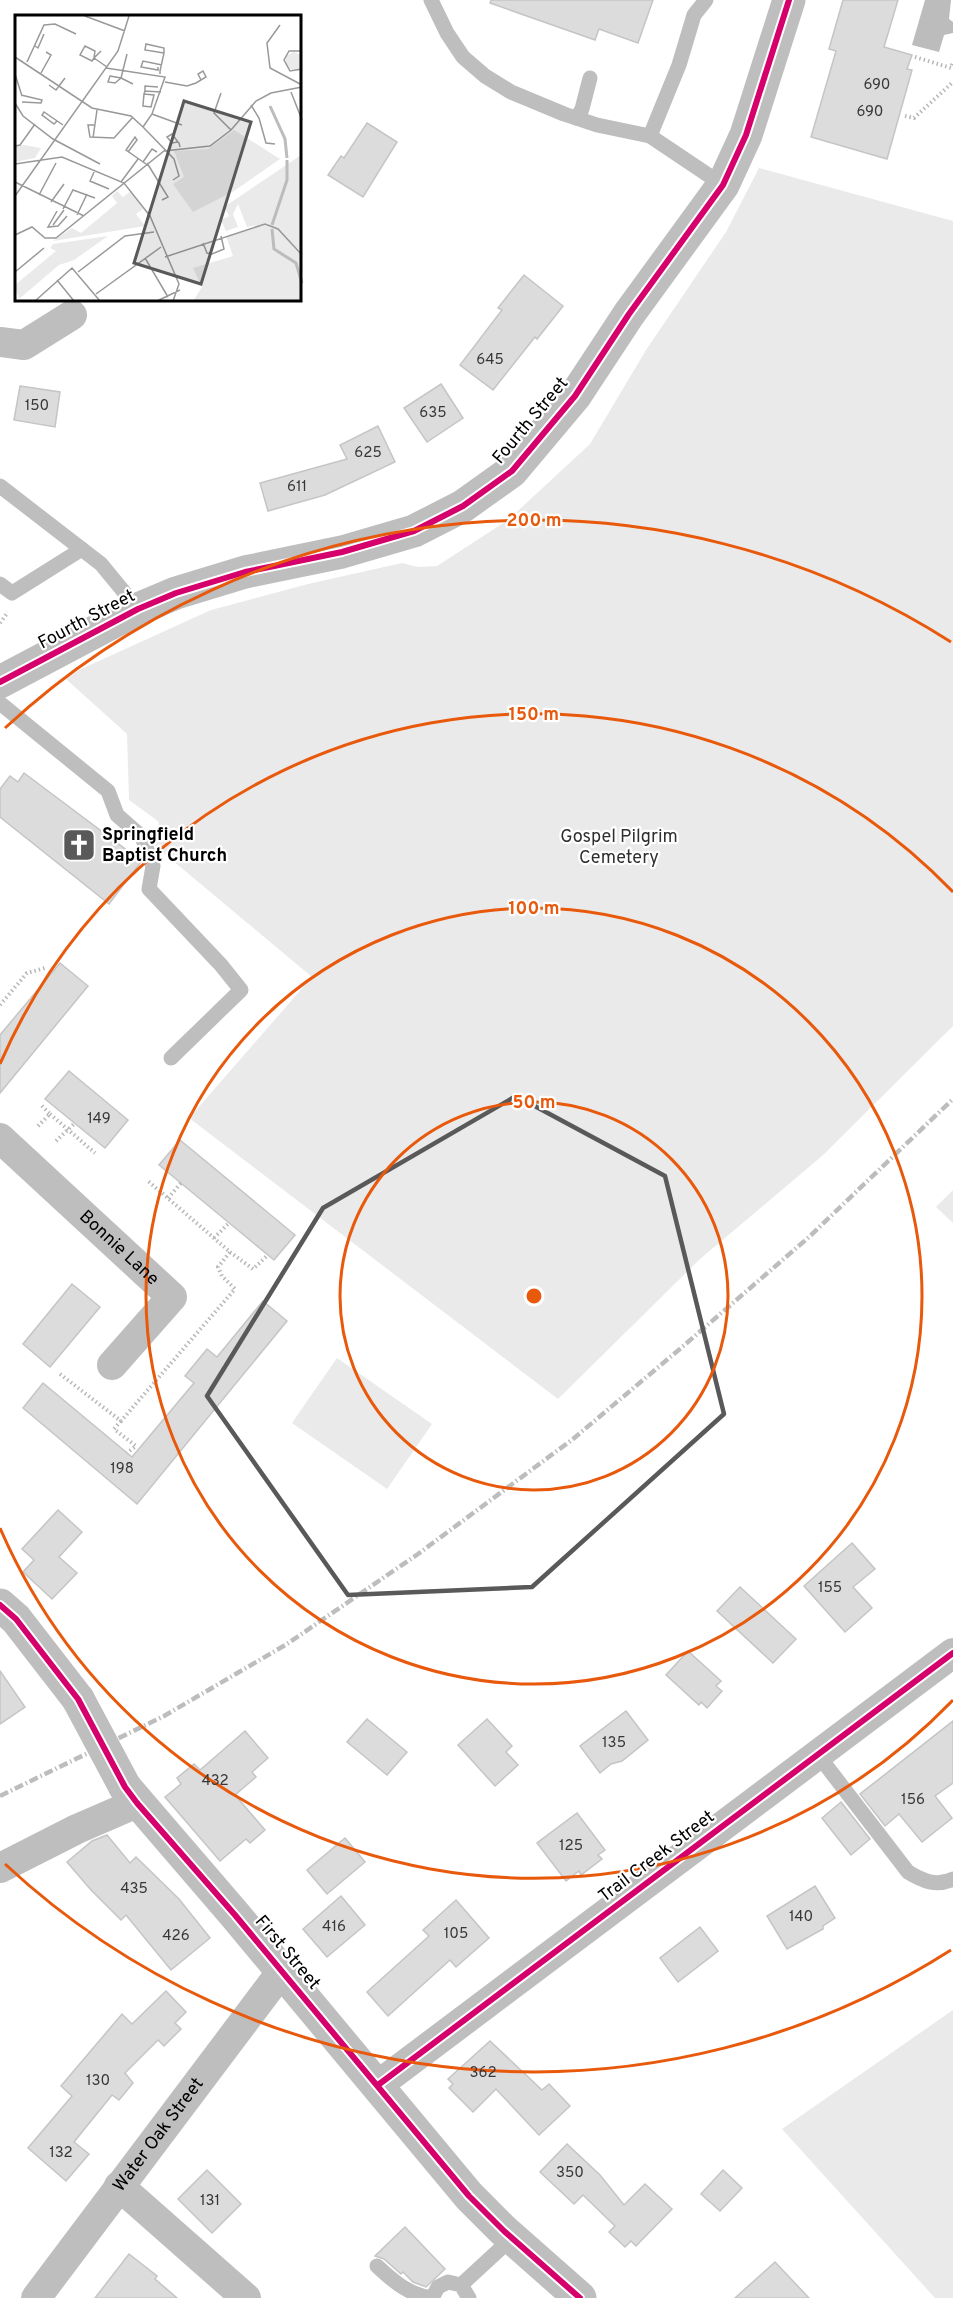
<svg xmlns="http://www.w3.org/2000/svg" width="953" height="2298" font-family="Overpass,sans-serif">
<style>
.green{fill:#eaeaea}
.water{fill:#bcbcbc}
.building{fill:#dcdcdc;stroke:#c5c5c5;stroke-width:1.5}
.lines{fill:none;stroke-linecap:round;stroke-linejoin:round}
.path{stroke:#b8b8b8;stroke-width:4;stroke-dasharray:1.5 3;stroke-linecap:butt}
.service{stroke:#bebebe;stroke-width:15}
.minor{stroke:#bebebe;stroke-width:30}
.tertiary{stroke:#bebebe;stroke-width:33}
.rail{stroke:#bdbdbd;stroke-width:4.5;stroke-dasharray:9 3 1.5 3;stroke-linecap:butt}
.tertiary-bridge{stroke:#bebebe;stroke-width:33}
.cycleway-casing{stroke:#fff;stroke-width:10}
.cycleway{stroke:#d6006c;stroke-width:6}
.marked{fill:none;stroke:#595959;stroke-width:4.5;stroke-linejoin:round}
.ring{fill:none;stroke:#e8590c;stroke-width:3}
.labels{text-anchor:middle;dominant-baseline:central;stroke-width:4.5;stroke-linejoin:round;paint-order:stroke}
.number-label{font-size:15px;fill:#373737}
.street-label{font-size:18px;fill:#000;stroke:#fff}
.poi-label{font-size:18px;font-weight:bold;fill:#000;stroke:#fff;text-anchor:start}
.park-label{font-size:18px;fill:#2f2f2f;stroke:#fff}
.inset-river{fill:none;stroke:#bcbcbc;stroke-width:3}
.inset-road{fill:none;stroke:#999;stroke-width:1.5}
.view{fill:#595959;fill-opacity:0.15;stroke:#595959;stroke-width:3}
.inset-edge{fill:none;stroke:#000;stroke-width:3}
.centre{fill:#e8590c;stroke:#fff;stroke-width:3}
.ring-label{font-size:18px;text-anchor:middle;font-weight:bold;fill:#e8590c;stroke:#fff;stroke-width:4.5;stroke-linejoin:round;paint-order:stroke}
</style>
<rect width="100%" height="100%" fill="#fff"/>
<!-- green -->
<g class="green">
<polygon points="759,168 953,221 953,1026 822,1156 700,1259 558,1399 189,1118 312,977 154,845 159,822 129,800 127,734 66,679 79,670 211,610 308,584 402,563 418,567 437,566 508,520 590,444 646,350 726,232"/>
<polygon points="953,1190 953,1223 936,1207"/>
<polygon points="337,1358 432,1424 387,1489 292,1423"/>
<polygon points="953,2010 953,2298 935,2298 782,2129"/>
</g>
<!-- water -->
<polygon class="water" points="925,0 951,0 949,19 953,22 953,33 944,35 939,52 912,45"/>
<!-- building -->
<g class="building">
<polygon points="491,0 653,0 638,43 599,29 595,40 490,3"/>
<polygon points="843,0 898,0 884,47 912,55 907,69 912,70 887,159 811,137 836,51 829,49"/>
<polygon points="367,123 397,142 363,197 328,175 341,156 344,158"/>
<polygon points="524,275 563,306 537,339 535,337 493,390 460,365 502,310 498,308"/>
<polygon points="441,384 463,418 427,442 404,408"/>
<polygon points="20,386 60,392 55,427 14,420"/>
<polygon points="378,426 395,462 325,495 268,511 260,483 347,459 340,445"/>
<polygon points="24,773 140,860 141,862 109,904 0,817 0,789 10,776 18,782"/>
<polygon points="60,963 88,986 0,1093 0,1035"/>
<polygon points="69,1071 128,1120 105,1148 45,1099"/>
<polygon points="180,1140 295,1235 274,1260 159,1165"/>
<polygon points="72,1284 100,1307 50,1367 23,1344"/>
<polygon points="263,1301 287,1321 137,1504 23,1408 43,1383 132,1457 194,1383 185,1376 207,1349 217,1357"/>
<polygon points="58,1510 82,1532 59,1557 77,1573 52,1599 23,1572 34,1560 22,1549"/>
<polygon points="852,1543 875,1569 853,1587 872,1608 845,1632 804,1586"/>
<polygon points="740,1587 796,1639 773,1663 717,1611"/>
<polygon points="688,1651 721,1681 716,1686 722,1691 707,1708 701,1702 699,1705 666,1675"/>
<polygon points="0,1671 25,1707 0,1724"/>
<polygon points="626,1711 648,1740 622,1761 611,1764 600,1773 580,1746"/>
<polygon points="367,1719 407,1752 387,1775 347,1742"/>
<polygon points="487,1719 512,1746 506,1752 518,1765 495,1786 458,1745"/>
<polygon points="953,1721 953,1783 935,1796 952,1818 922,1842 899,1814 885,1826 860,1794"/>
<polygon points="245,1731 268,1758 252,1772 256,1777 235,1795 265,1830 250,1843 246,1839 220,1861 165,1797 181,1784 177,1778 194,1764 200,1770"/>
<polygon points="841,1802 870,1839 851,1855 822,1818"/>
<polygon points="577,1813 605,1850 598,1855 602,1859 581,1875 579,1871 566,1881 537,1843"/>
<polygon points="107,1835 130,1863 136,1857 179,1899 210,1938 171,1970 126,1915 121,1920 91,1890 67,1862 92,1841"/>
<polygon points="345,1838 365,1862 327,1894 307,1870"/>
<polygon points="815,1886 835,1918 823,1926 823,1929 787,1949 767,1916"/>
<polygon points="341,1896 365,1925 327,1957 303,1929"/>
<polygon points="456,1900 489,1938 456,1967 450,1960 388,2016 367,1992 429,1936 423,1930"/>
<polygon points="700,1927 718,1951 678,1982 660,1958"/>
<polygon points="166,1991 186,2012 175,2023 181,2029 164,2046 158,2040 125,2073 133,2083 119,2100 112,2095 74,2142 89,2154 66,2181 28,2148 72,2096 61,2086 122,2014 132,2024"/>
<polygon points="490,2041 542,2090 549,2084 570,2106 539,2135 496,2089 473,2112 449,2088 453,2084 448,2079"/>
<polygon points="567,2144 600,2175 624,2205 645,2184 672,2209 636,2246 631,2241 625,2247 609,2232 615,2226 583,2195 574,2204 540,2172"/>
<polygon points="207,2170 241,2204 212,2233 178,2199"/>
<polygon points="723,2170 742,2188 720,2211 701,2194"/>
<polygon points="405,2227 445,2269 426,2287 413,2282 403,2272 401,2274 384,2259 375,2256"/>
<polygon points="129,2254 157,2276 155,2279 177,2298 95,2298"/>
<polygon points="775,2262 809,2298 735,2298"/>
</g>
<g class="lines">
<!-- path -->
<g class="path">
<polyline points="915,57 951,68 953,62"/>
<polyline points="905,116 914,118 953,82"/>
<polyline points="0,623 8,612"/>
<polyline points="0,1005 27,973 45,968"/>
<polyline points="50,1114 95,1153"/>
<polyline points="38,1126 50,1114 41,1105"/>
<polyline points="56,1141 75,1123"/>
<polyline points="168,1198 181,1183"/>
<polyline points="214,1238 229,1223"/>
<polyline points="230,1252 253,1269 268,1255"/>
<polyline points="60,1374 121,1421 235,1289 222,1276 218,1267 230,1252 148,1181"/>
<polyline points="121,1421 114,1429 136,1446 127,1453"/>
</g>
<!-- service -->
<g class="service">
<polyline points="431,0 447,33 463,57 485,76 511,92 564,114 597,125 650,136 723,185"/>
<polyline points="577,118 582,109 590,78"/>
<polyline points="650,136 679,65 694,15 706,0"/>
<polyline points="0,486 101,564 138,609"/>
<polyline points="0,584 12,593 82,549"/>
<polyline points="0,703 108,791 117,815 142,837 153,866 149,889 221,965 241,990 171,1058"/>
<path d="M818,1755L908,1872C923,1881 936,1887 953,1879"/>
<path d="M377,2266C393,2281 409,2295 432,2298"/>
<polyline points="461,2285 512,2238"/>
<polyline points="432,2298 438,2287 448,2282 461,2285 469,2298"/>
</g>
<!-- minor -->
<g class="minor">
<polyline points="0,342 24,345 72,315"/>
<path id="s1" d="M0,1138L172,1297L112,1365"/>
<polyline points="0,1868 77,1829 137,1803"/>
<polyline points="378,2085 953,1653"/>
<polyline points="119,2186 246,2298"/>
<path id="s2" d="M36,2298L282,1971"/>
</g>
<!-- tertiary -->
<g class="tertiary">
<polyline points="0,682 138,609 176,593 245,572 342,552 414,531 463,506 512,471 575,396 629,314 723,185 746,135 789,0"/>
<polyline points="0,1605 16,1619 78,1699"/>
<polyline points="125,1787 235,1915 469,2196 504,2231 580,2298"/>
</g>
<!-- rail -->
<polyline class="rail" points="0,1796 164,1716 287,1644 418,1554 573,1439 681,1348 809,1237 953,1099"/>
<!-- tertiary-bridge -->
<polyline class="tertiary-bridge" points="78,1699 125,1787"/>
<!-- cycleway casing -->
<g class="cycleway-casing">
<g id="cycleway">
<polyline points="0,682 138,609 176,593 245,572 342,552 414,531 463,506 512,471 575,396 629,314 723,185 746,135 789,0"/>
<polyline points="0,1605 16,1619 78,1699 125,1787 137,1803 235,1915 469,2196 504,2231 580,2298"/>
<polyline points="378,2085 953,1653"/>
</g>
</g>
<!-- cycleway -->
<use href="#cycleway" class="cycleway"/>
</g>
<!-- marked area -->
<path class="marked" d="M516,1096L665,1176L724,1414L532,1587L348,1595L207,1396L323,1208Z"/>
<!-- distance rings -->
<g class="ring">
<circle cx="534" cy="1296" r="194"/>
<circle cx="534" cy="1296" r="388"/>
<path d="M953 1700A582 582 0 0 1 0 1528M0 1064A582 582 0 0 1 953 892"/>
<path d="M951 1950A776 776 0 0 1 5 1864M5 728A776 776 0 0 1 951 642"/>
</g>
<!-- icons -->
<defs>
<g id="church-square" transform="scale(1.725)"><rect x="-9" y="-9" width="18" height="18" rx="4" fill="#595959" stroke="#fff"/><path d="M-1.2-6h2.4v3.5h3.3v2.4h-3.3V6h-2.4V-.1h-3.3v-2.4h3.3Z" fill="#fff"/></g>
</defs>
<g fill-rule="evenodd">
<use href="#church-square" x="79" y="845"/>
</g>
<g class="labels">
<!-- number labels -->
<g class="number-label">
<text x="877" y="85">690</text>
<text x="870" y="112">690</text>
<text x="490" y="360">645</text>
<text x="37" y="406">150</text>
<text x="433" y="413">635</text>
<text x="368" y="453">625</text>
<text x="297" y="487">611</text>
<text x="99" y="1119">149</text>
<text x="122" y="1469">198</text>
<text x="830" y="1588">155</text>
<text x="614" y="1743">135</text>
<text x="215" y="1781">432</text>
<text x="913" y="1800">156</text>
<text x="571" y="1846">125</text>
<text x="134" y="1889">435</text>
<text x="801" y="1917">140</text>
<text x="334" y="1927">416</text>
<text x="456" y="1934">105</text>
<text x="176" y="1936">426</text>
<text x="483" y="2073">362</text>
<text x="98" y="2081">130</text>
<text x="61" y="2153">132</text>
<text x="570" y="2173">350</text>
<text x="210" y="2201">131</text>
</g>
<!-- street labels -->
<g class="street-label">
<text transform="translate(531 421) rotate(-50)">Fourth Street</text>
<text transform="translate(87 620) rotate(-28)">Fourth Street</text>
<text stroke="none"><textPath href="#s1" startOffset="162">Bonnie Lane</textPath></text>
<text transform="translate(657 1857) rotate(-37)">Trail Creek Street</text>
<text transform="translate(287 1953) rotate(50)">First Street</text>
<text stroke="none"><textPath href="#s2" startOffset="204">Water Oak Street</textPath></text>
</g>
<!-- poi labels -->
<g class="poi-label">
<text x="102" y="835">Springfield<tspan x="102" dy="21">Baptist Church</tspan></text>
</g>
<!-- park labels -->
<g class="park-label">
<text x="619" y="837">Gospel Pilgrim<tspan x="619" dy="21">Cemetery</tspan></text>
</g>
</g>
<!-- overview -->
<g transform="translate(15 15)">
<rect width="286" height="286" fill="#fff"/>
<path d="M279,37L286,40V53L283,56L272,53L270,41ZM219,115L265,144L219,176L178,197L158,169L169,162L159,136L193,134ZM0,131L9,130L26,133L20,143L0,147ZM286,140V286H178L187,272L178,253L218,241L211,221L243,210L232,212L223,189L218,199L223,212L211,216L206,205L214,201L209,192ZM102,176L108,182L116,176L128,194L121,199L130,211L38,226L57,213L66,218L102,188L97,181ZM93,221L59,245L44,250L4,284L0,270L41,236L35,233L38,229Z" fill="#eaeaea"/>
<path class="inset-river" d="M255,91L270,124L272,143M257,210L272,165V145M257,214L259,234L281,248L287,268"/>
<path class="inset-road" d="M70,1L110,16M265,10L252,28L255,53L287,70M20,31L23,33L29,19M86,36L79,43L77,46L65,40L70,31L80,36L79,43L92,52M287,36H274L269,45L275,56L287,54M112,39L106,63L118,69M0,42L77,93L116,101L128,112M12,47L29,10L40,9L61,19M143,52V55L126,52L128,46L147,50M91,53L150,62L137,99L128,112L159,144L164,161L158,165M26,58L36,40L31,37M0,59L7,81M145,59V56L149,38V33L131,29L130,35L149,38M95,61L106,63L100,68L93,67ZM150,67L172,71L181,68L191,62L188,56L183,59L186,65M34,70L41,75L50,63M130,76V71L143,72M276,77L287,105M206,78L199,98L216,115M129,79L139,80L136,92L128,91V90L129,79L130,76L146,77M6,80L27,85L26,88L7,87M0,88L8,101L38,124L85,149M236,90L244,103L251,128L260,129M137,99L167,110M42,106L39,109L27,100L29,97L48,110M79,110H73L75,122L99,123L118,102M78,123L82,95M163,127L157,128L152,122L157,119L163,127L164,128L165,132M0,131L5,130L20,109M113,137L122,125L120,122L111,135L131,149M128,147L137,134L142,137M132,148L153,182L147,185M0,149L47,142L109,168L135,201L164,269L158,286M80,155L75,166L94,174M0,167L69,201M106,167L123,144M24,180L41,148M0,181L103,36L114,1M36,187L49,169M48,194L58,175L80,183M42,196L33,212L43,211L52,201M62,200L72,179M38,210L49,195M0,220L17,212L30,223H41L149,136L195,131L216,115L241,86L256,78L287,72M188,228L192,238L197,239L209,234L206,221M150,242L250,209L263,214L287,240M130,243L153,282M0,257L29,233M63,257L110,221L139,217M42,265L59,286M81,279L146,232M20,286L57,253L85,286M142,286L165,275"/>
<path class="view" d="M169,86L236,107L186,269L119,248Z"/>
<rect width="286" height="286" class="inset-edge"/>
</g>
<circle cx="534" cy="1296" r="9" class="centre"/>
<g class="ring-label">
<text x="534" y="526">200 m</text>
<text x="534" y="720">150 m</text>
<text x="534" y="914">100 m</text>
<text x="534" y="1108">50 m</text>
</g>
</svg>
